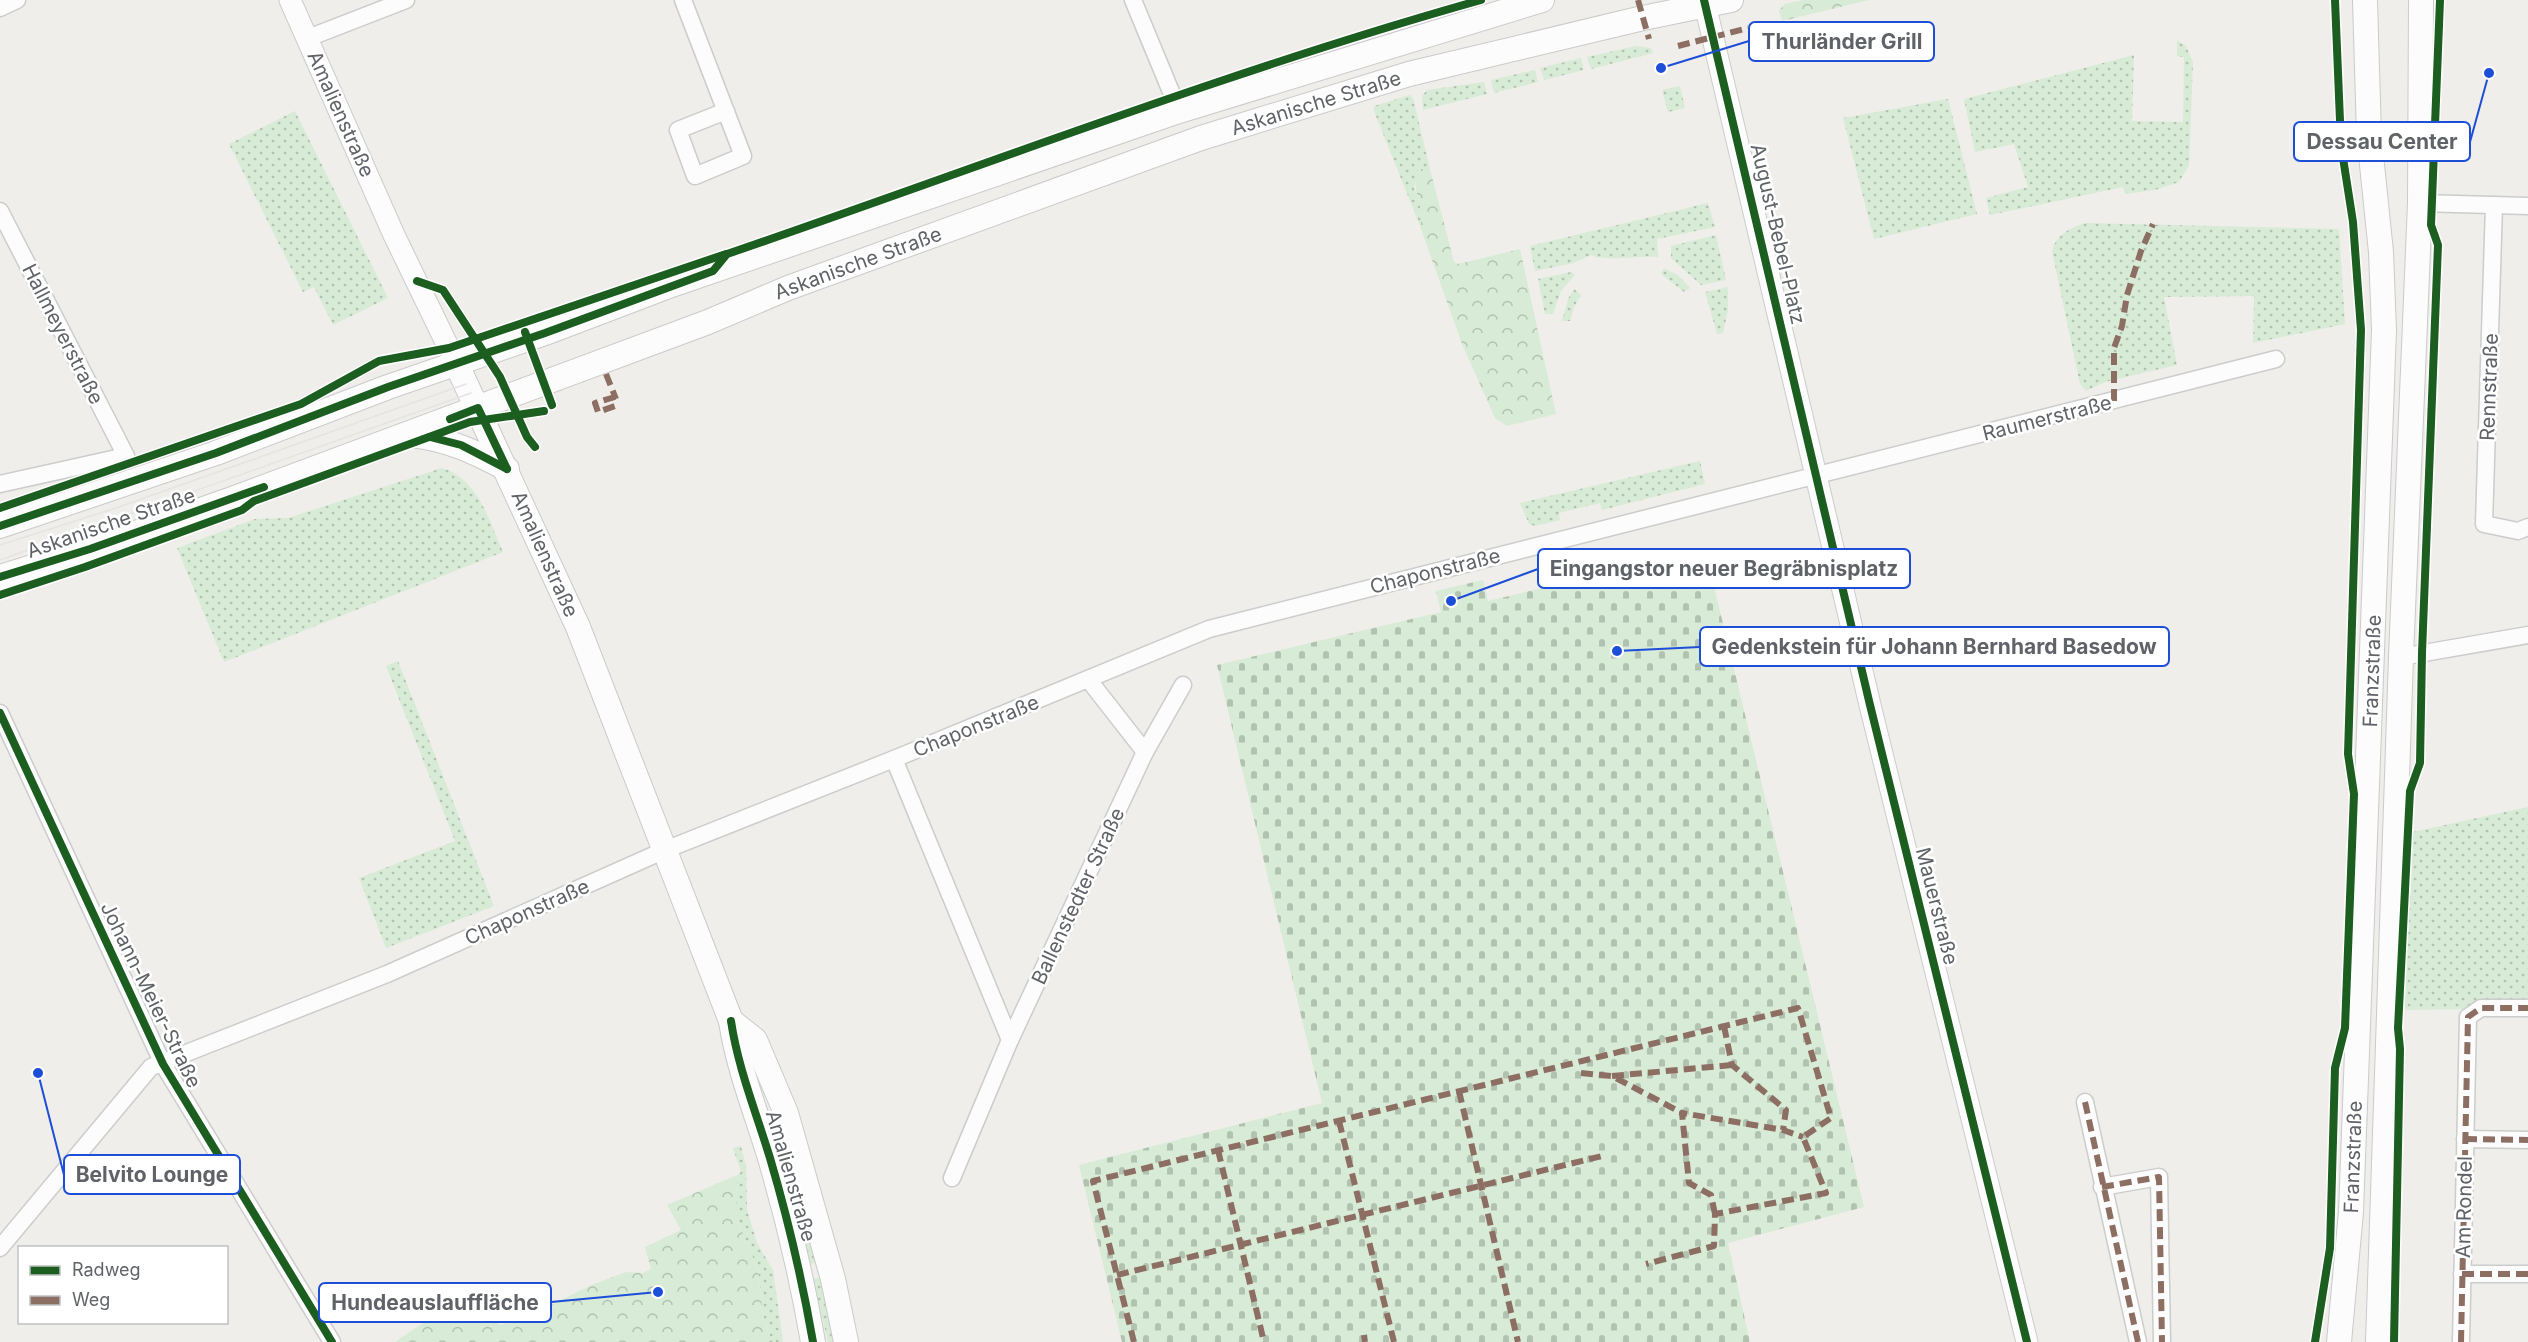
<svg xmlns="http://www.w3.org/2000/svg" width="2528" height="1342" font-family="Inter,sans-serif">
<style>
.grass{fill:url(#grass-dots)}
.forest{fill:url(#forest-crowns)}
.cemetery{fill:url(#cemetery-stones)}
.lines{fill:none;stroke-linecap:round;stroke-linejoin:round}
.minor-casing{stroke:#cbcccc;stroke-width:19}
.tertiary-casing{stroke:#cbcccc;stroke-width:23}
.secondary-casing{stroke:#cacacb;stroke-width:26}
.minor{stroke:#fdfcfc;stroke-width:16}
.tertiary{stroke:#fdfcfc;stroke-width:21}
.secondary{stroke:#fdfcfc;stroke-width:24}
.tram{stroke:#e4e4e4;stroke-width:1.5}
.quiet{stroke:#8d6e63;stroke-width:6;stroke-dasharray:12 6;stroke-linecap:butt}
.cycleway-casing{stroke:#fff;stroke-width:11}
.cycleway{stroke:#1b5e20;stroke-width:8}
.labels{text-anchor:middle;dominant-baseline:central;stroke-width:5;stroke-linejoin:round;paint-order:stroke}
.street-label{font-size:20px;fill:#5f6368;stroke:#fff}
.leader{fill:none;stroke:#1d4ed8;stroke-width:2}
.callout-dot{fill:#1d4ed8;stroke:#fff;stroke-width:2}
.callout{fill:#fff;stroke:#1d4ed8;stroke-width:2}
.callout-label{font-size:21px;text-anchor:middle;font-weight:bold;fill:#5f6368}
</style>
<defs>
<pattern id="grass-dots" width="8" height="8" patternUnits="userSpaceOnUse" patternTransform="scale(1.5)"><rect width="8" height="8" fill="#d8ebd6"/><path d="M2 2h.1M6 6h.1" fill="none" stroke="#b2c2b1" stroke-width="1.8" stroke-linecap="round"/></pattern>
<pattern id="forest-crowns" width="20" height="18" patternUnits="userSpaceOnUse" patternTransform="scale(1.5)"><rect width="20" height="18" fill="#d8ebd6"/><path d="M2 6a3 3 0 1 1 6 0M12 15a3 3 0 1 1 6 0" fill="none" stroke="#b2c2b1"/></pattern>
<pattern id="cemetery-stones" width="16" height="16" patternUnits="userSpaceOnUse" patternTransform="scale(1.5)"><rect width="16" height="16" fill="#d8ebd6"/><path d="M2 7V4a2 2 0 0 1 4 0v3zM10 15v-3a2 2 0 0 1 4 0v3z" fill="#b2c2b1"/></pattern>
</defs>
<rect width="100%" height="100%" fill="#efeeea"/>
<!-- grass -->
<g class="grass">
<polygon points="2177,40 2186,46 2193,62 2189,165 2179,182 2155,190 2125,194 2123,187 1990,215 1986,198 2028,187 2014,144 1975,152 1964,99 2134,55 2132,121 2183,122 2184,57 2177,56"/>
<polygon points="1635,46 1651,48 1653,53 1591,69 1587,57"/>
<polygon points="1581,58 1584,70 1544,80 1540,68"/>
<polygon points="1535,70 1538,82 1494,93 1491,80"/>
<polygon points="1484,82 1487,94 1423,110 1422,96 1427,90"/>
<polygon points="1680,86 1685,108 1668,112 1662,90"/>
<polygon points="1410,95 1413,98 1430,169 1419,169 1414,187 1424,215 1420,226 1374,111 1374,106"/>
<polygon points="1948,99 1977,214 1874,239 1843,118"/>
<polygon points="295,111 388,298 333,325 314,287 303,292 229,144"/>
<path d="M1708,203L1715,227L1657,239L1658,257C1639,255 1605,262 1591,255L1573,263L1535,271L1530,246Z"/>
<path d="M2085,223L2339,229L2345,324L2253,343L2254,296L2164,297L2177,365L2105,382L2086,391L2080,384L2052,251C2056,235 2070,228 2085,223Z"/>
<polygon points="1716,235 1726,280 1701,285 1671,258 1671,246"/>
<polygon points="1664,268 1679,276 1690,288 1684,292 1661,274"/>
<polygon points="1571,272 1575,275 1561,291 1553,314 1545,314 1538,279"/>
<polygon points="1728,287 1728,310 1723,333 1717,334 1705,292"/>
<polygon points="1574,289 1581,295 1574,307 1570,321 1562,321 1568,299"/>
<polygon points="1700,461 1705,484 1602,510 1600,503 1559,513 1560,520 1535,526 1529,524 1520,503"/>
<path d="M442,468C478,479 489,520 503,552L224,662L177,548L255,519L288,518Z"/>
<polygon points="398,661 494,906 386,948 359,878 455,841 386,666"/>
<polygon points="2528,807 2528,1008 2400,1010 2408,833"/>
<path d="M741,1146L746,1166L747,1209L757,1243L773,1270L783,1342H773C759,1318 763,1294 757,1269C752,1250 739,1232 736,1212C735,1199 739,1188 737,1175L741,1172L733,1148Z"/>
<polygon points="787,1165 790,1167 817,1262 810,1264 785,1171"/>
<polygon points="822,1277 835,1342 828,1342 813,1279"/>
</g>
<!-- forest -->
<g class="forest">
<polygon points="1803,0 1869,0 1782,21 1779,10 1785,4"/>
<path d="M1419,169H1430L1454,262L1458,264L1520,249L1556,414L1507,426L1495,418L1462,344L1420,226C1427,206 1408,190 1419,169Z"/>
<path d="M737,1175C739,1188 735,1199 736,1212C739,1232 752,1250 757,1269C763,1294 759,1318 773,1342H395L480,1284L500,1325L534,1313L594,1284L626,1272L643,1273L651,1269L645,1247L681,1230L667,1205Z"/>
</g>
<!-- cemetery -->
<polygon class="cemetery" points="1705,549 1864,1207 1728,1243 1750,1342 1122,1342 1079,1165 1322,1103 1217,665 1441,612 1436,591 1483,580 1488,601"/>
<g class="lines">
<!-- minor casing -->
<g class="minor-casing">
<g id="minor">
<polyline points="683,0 743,156 695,176 678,130 726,111"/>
<polyline points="1133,0 1179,111"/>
<polyline points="0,8 17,0"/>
<polyline points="308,38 406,0"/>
<polyline points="2420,203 2528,206"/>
<polyline points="2494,205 2484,524 2518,531 2528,527"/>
<polyline points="0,211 126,456 0,484"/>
<polyline points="2401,657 2528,635"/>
<polyline points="1088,679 1145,752"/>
<polyline points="0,713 163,1064 332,1342"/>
<polyline points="894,759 1010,1040"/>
<polyline points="2085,1102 2138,1342"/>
<polyline points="2465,1139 2528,1140"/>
<polyline points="952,1178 1010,1040 1145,752 1183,685"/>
<polyline points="2102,1187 2159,1177 2162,1342"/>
<polyline points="0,1248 151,1067 387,974 665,850 894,759 1209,629 2276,359"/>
<polyline points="2462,1274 2528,1274"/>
<polyline points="2461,1342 2468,1017 2481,1008 2528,1008"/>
</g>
</g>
<!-- tertiary casing -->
<g class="tertiary-casing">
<g id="tertiary">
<polyline points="290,0 394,235 457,365"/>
<polyline points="1704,0 1870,705 2027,1342"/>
</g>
</g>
<!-- secondary casing -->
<g class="secondary-casing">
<g id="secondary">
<path d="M457,365L578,627L731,1021C738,1068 756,1112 770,1158C788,1219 802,1279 813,1342"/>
<path d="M412,435C448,439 475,452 507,469"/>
<polyline points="0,526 216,453 388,387 545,333 666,287 1179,111 1542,0"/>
<polyline points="0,577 90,549 232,499 708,322 788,288 1201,138 1409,74 1643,18 1731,0"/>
<polyline points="731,1021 755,1040 786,1113 833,1279 846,1342"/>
<polyline points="2339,1342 2351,1212 2384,330 2381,252 2369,136 2365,0"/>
<polyline points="2378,1342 2401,657 2420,203 2421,0"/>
</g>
</g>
<!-- minor -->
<use href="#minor" class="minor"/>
<!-- tertiary -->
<use href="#tertiary" class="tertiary"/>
<!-- secondary -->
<use href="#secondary" class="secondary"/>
<!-- tram -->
<g class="tram">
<polyline points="0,545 116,508 466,384"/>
<polyline points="0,560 471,393"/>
</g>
<!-- quiet -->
<g class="quiet">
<polyline points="1638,0 1649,39"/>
<polyline points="1678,46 1748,28"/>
<polyline points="606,374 616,399"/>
<polyline points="615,397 595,403 598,412 618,405"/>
<polyline points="2114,401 2114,348 2122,326 2127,295 2141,251 2153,224"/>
<polyline points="1724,1026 1732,1065 1786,1110 1783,1130"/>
<polyline points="1581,1073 1612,1076 1682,1113"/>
<polyline points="1612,1076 1732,1065"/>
<polyline points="1459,1091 1518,1342"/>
<polyline points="2085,1102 2138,1342"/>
<polyline points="1339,1121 1394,1342"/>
<polyline points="2465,1139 2528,1140"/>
<polyline points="1218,1150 1264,1342"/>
<polyline points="2102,1187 2159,1177 2162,1342"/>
<polyline points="1715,1214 1711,1195 1689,1183 1682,1113 1783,1130 1803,1137"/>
<polyline points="2462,1274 2528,1274"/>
<polyline points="1117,1275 1602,1156"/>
<polyline points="1364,1335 1365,1342"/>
<polyline points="1134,1342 1093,1181 1798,1008 1831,1118 1803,1137 1826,1193 1715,1214 1714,1246 1646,1264"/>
<polyline points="2461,1342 2468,1017 2481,1008 2528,1008"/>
</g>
<!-- cycleway casing -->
<g class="cycleway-casing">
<g id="cycleway">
<polyline points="1704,0 1870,705 2027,1342"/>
<polyline points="417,281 443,290 500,377 527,437 535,447"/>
<polyline points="525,332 552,405"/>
<polyline points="450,419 478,408 507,469"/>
<polyline points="430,437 461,445 507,469"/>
<polyline points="0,508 301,404 379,361 449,348 726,254"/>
<path d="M0,526L216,453L388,387L545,333L713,271L727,254C978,168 1225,72 1481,0"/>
<polyline points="0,577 90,549 264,487"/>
<polyline points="0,595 85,567 242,510 254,501 470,422 544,411"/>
<polyline points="0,713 163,1064 332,1342"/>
<path d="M731,1021C738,1068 756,1112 770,1158C788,1219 802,1279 813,1342"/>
<polyline points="2315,1342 2330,1248 2335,1068 2345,1028 2354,794 2348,754 2361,330 2353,222 2341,145 2335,0"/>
<polyline points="2394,1342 2400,1049 2398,1028 2410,791 2420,763 2422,653 2438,245 2431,225 2440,0"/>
</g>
</g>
<!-- cycleway -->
<use href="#cycleway" class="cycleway"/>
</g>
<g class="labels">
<!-- street labels -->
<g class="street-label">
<text transform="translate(1316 103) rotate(-17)">Askanische Straße</text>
<text transform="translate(341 114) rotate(66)">Amalienstraße</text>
<text transform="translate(1778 234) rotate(77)">August-Bebel-Platz</text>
<text transform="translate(858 263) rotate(-20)">Askanische Straße</text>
<text transform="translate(63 334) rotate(63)">Hallmeyerstraße</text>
<text transform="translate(2489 387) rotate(-88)">Rennstraße</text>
<text transform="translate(2047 418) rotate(-14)">Raumerstraße</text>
<text transform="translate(111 523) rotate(-19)">Askanische Straße</text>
<text transform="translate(545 554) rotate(66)">Amalienstraße</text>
<text transform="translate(1435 571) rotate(-14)">Chaponstraße</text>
<text transform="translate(2372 671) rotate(-88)">Franzstraße</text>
<text transform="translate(976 726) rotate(-22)">Chaponstraße</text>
<text transform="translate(1078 896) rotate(-65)">Ballenstedter Straße</text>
<text transform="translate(1937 906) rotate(76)">Mauerstraße</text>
<text transform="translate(527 912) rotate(-24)">Chaponstraße</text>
<text transform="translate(151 995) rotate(64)">Johann-Meier-Straße</text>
<text transform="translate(2353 1157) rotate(-88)">Franzstraße</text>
<text transform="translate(791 1176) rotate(74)">Amalienstraße</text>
<text transform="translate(2464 1207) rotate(-89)">Am Rondel</text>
</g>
</g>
<!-- callouts -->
<path class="leader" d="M1661 68L1749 41M2489 73L2470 142M1451 601L1538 569M1617 651L1700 647M38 1073L64 1175M658 1292L551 1302"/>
<g class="callout-dot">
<circle cx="1661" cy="68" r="6"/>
<circle cx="2489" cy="73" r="6"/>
<circle cx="1451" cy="601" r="6"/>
<circle cx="1617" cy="651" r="6"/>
<circle cx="38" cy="1073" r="6"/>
<circle cx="658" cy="1292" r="6"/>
</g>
<g class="callout">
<rect x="1749" y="22" width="185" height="39" rx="6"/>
<rect x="2294" y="122" width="176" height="39" rx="6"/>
<rect x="1538" y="549" width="372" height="39" rx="6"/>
<rect x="1700" y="627" width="469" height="39" rx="6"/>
<rect x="64" y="1155" width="176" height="39" rx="6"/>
<rect x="319" y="1283" width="232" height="39" rx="6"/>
</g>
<g class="callout-label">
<text x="1842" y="49">Thurländer Grill</text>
<text x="2382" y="149">Dessau Center</text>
<text x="1724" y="576">Eingangstor neuer Begräbnisplatz</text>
<text x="1934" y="654">Gedenkstein für Johann Bernhard Basedow</text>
<text x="152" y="1182">Belvito Lounge</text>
<text x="435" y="1310">Hundeauslauffläche</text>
</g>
<!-- legend -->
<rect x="18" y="1246" width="210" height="78" fill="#ffffff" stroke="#bfc1c3" stroke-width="1.5"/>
<rect x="30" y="1266" width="30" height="9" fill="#1b5e20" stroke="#bfc1c3" stroke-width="1.5"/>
<text x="72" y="1276" font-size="18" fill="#5f6368">Radweg</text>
<rect x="30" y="1296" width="30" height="9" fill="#8d6e63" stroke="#bfc1c3" stroke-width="1.5"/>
<text x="72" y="1306" font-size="18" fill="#5f6368">Weg</text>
</svg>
